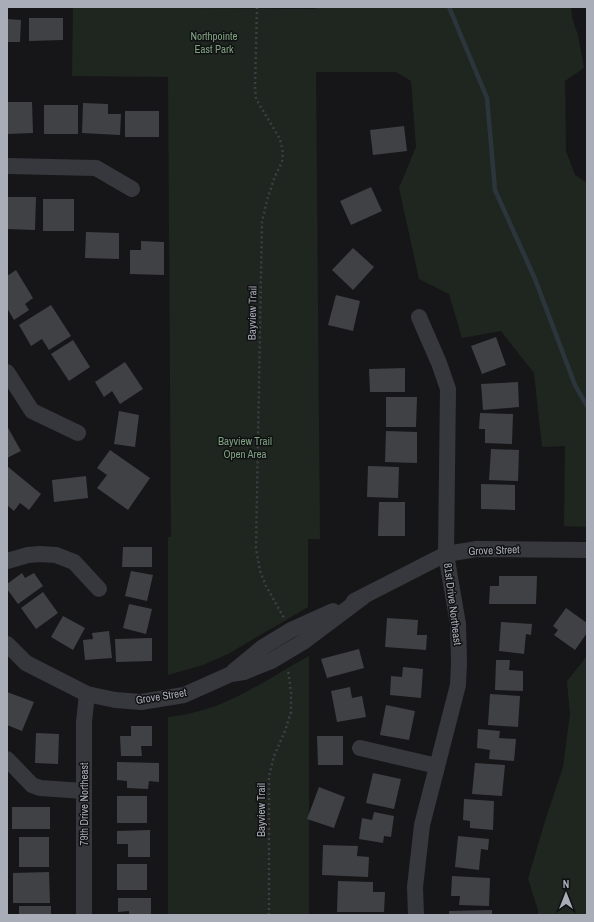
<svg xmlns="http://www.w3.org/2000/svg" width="594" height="922" font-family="'Archivo Narrow',sans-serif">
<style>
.green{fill:#1e261f}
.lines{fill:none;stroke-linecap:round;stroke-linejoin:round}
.stream{stroke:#2c353c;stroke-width:4.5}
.building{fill:#404145}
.path{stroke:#3d3f44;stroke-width:2.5;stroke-dasharray:2 3;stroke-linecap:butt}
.minor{stroke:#37383d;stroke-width:16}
.labels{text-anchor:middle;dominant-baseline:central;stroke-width:3;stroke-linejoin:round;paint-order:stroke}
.park-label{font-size:11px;fill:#7fa381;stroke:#111113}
.street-label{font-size:11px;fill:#a8adb8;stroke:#111113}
</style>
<rect width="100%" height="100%" fill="#161618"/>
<!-- green -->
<g class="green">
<polygon points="73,7 315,9 316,7 571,7 572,18 578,35 584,68 565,81 566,151 575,175 587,183 587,527 564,526 565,446 542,447 534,373 501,331 462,338 449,294 419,279 399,188 416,147 411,81 396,72 316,72 320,539 308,539 308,607 228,654 203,665 168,675 168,537 171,537 168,77 72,76"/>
<path d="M309,656V915H168V717C184,715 201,711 216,706C249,693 278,673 309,656Z"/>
<polygon points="587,656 587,915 538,915 538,910 528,879 545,821 563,767 570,714 567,681"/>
</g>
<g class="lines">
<!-- stream -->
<polyline class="stream" points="449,7 487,98 495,190 535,279 575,385 587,406"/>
</g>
<!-- building -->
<g class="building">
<polygon points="29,18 63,18 63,40 29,41"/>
<polygon points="7,19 21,20 20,42 7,42"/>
<polygon points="7,102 32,102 33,133 7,134"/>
<polygon points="83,103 108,104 108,114 121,114 120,135 82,133"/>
<rect x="44" y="105" width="34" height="29"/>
<rect x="125" y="111" width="34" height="26"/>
<polygon points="404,126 407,151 373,155 370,130"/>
<polygon points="371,187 382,211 351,225 340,201"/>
<polygon points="7,197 36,197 35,230 7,229"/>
<rect x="43" y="199" width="31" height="32"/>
<polygon points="86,232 119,233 119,259 85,258"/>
<polygon points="141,241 164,242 164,275 130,274 130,250 141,250"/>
<polygon points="353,248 374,267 353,290 332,270"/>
<polygon points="16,270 33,298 25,304 29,310 14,320 7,308 7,276"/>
<polygon points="336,295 360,301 353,331 328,325"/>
<polygon points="51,305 71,336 49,350 42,339 31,346 19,325"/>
<polygon points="496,337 506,365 482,374 471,346"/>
<polygon points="73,340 90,367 69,381 51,354"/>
<polygon points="125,362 143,389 120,404 112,391 104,397 95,382"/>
<polygon points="405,368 405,392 370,392 369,369"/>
<polygon points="518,382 519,407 483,410 481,384"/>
<polygon points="386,397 417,397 416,427 386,427"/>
<polygon points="119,411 139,415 135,447 114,444"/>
<polygon points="480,413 513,414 512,444 485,443 485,429 479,429"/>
<polygon points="7,426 21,451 7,458"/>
<polygon points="386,431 417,432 417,463 385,462"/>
<polygon points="491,449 519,450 518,481 489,480"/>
<polygon points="110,450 150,478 128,510 97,488 107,475 97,468"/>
<polygon points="7,466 41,494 29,510 20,503 14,511 7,505"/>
<polygon points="368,466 399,467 398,498 367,497"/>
<polygon points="86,476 88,498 54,502 52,480"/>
<polygon points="481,484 515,485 515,510 481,509"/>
<polygon points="379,502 405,502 405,536 378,536"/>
<polygon points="123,547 152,547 152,567 122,567"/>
<polygon points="131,571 153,575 147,601 125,596"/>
<polygon points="22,573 25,578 34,573 43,586 18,604 7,589 7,584"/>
<polygon points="499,576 537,576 536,604 489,604 490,586 499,586"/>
<polygon points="43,592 58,613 36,629 21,608"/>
<polygon points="129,604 152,609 146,634 123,628"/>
<polygon points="566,608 587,623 587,633 575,650 554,635 558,630 553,626"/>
<polygon points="63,616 85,628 73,650 51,637"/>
<polygon points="387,618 418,620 417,635 427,635 426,650 385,647"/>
<polygon points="501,622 532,624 531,635 526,634 524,654 499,651"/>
<polygon points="109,631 112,658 85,660 83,640 93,639 92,633"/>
<polygon points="152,638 152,661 116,662 115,639"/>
<polygon points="359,649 364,668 327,678 321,659"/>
<polygon points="496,660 510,660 509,670 523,671 523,691 495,690"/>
<polygon points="403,667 423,669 421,698 390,695 391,676 402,677"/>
<polygon points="350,687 352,698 362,696 366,717 337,722 331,691"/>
<polygon points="7,692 34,702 22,731 7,725"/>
<polygon points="490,694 520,696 518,727 488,725"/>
<polygon points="386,705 415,711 409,740 380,735"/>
<polygon points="131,726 152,726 152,746 141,746 142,756 121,756 120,736 131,736"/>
<polygon points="478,729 500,731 499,738 516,739 514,761 489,759 490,750 477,748"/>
<polygon points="36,733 59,734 58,764 35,763"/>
<polygon points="317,736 343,736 343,765 318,765"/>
<polygon points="117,762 159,763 159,782 149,781 148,789 127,788 127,781 117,780"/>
<polygon points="475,763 505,765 502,796 472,794"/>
<polygon points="373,773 401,779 394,809 366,803"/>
<polygon points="319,787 345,797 334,828 307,819"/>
<rect x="117" y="796" width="30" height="27"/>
<polygon points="464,799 494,801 493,830 470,828 470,821 463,820"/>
<rect x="12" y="807" width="38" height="22"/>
<polygon points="374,812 394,816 391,837 384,836 383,843 359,839 362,818 372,820"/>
<polygon points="150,830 150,857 128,857 128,844 117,844 117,831"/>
<polygon points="458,836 489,839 488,850 481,849 479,870 455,867"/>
<rect x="19" y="837" width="30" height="30"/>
<polygon points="323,845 358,846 357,856 369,857 368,877 322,875"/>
<rect x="117" y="864" width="30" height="26"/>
<polygon points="49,872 50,903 13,903 13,873"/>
<polygon points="452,876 490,878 489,906 459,905 460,896 451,896"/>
<polygon points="338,881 373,882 373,892 385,892 384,912 337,912"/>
<polygon points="118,898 151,898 151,915 129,915 129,911 118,912"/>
<rect x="19" y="906" width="32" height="9"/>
<polygon points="492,910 492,915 449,915 449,911"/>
</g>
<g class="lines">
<!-- path -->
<g class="path">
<polyline points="257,7 255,88 256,99 280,139 283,153 282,162 275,176 267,200 262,222 256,548 260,571 266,586 284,618"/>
<polyline points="269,915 269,776 274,756 285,731 291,712 291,693 288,669"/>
</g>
<!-- minor -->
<g class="minor">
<polyline points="7,166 96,168 132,189"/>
<polyline points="7,372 32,411 78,433"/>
<polyline points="7,561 28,555 40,554 56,555 74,562 99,589"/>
<polyline points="354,601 446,554 477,549 587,550"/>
<polyline points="7,644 26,663 87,694 115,700 141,702 184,695 231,674 244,672 271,661 303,642 363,597"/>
<polyline points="234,671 263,647 291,630 333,611"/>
<polyline points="360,748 437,766"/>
<polyline points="7,759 32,785 40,788 84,791"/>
<polyline points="84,915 84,722 87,694"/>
<polyline points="416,915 415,887 422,825 458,685 459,662 458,624 446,554 448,389 439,363 419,317"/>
</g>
</g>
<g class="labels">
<!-- park labels -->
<g class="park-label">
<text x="214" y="36">Northpointe<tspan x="214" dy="13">East Park</tspan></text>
<text x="245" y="441">Bayview Trail<tspan x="245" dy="13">Open Area</tspan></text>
</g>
<!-- street labels -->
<g class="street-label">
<text transform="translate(252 313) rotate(-89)">Bayview Trail</text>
<text transform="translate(494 550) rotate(-2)">Grove Street</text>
<text transform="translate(453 604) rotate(83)">81st Drive Northeast</text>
<text transform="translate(161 696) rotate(-9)">Grove Street</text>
<text transform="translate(84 804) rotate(-90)">79th Drive Northeast</text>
<text transform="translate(261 810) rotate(-90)">Bayview Trail</text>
</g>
</g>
<!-- border -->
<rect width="594" height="922" fill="none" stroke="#a8adb8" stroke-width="16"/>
<!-- north arrow -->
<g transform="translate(566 894)" stroke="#111113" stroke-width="3" paint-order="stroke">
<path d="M0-3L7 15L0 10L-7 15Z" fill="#a8adb8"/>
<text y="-6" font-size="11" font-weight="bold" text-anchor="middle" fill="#a8adb8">N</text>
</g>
</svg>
